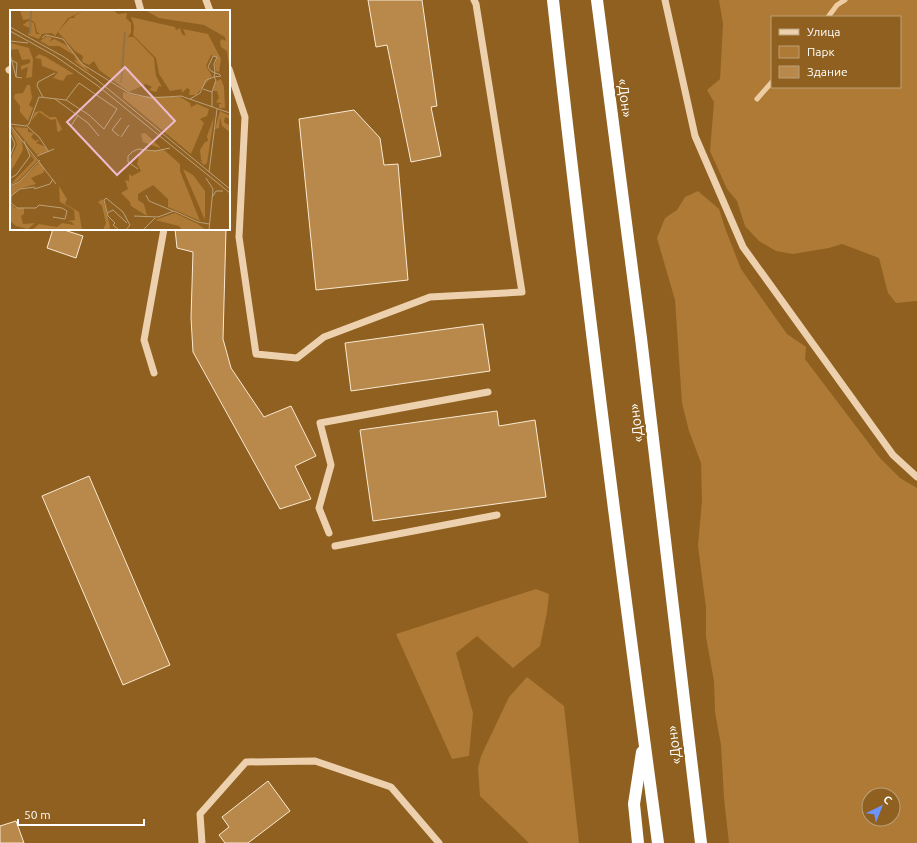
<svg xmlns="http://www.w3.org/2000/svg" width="917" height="843" font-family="Ubuntu,sans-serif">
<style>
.green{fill:#ae7a36;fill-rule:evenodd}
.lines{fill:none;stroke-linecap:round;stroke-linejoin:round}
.stream{stroke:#eecca1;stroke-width:5}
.building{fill:#b8894b;stroke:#f9e9d3}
.minor{stroke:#edd1ae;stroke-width:7}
.highway{stroke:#fff;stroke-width:12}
.labels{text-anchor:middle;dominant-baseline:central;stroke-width:4;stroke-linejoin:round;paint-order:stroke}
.street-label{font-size:14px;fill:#fff;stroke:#8f601f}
.inset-river{fill:none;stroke:#937243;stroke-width:2}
.inset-road{fill:none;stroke:#bca079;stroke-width:1}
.view{fill:#edbace;fill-opacity:0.15;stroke:#edbace;stroke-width:2}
.inset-edge{fill:none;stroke:#fff;stroke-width:2}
</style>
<rect width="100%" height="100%" fill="#8f601f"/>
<!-- green -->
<g class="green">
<path d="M719,0H917V301L896,303L888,293L879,258L842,244L829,248L793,254L776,251L759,241L745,226L737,201L727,189L710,151L714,102L707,90L720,79L723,24ZM772,17H900V87H772Z"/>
<path d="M698,191L719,209L725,228L741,269L787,334L806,347L805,359L880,458L900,478L917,488V843H729L724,798L721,745L715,712L714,681L706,637V608L698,546L702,500L701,463L689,431L682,403L675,300L657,238L665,218L677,210L685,197ZM869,795H893V819H869Z"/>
<polygon points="536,589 549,594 547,612 540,646 513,668 477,636 456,653 473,713 469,756 452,759 396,634"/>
<polygon points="527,677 564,706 579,843 529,843 480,796 478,768 481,756 509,697"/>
</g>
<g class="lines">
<!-- stream -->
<g class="stream">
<polyline points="828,17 837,5 845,0"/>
<polyline points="757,99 772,82"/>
</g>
</g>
<!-- building -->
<g class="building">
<polygon points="368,0 422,0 437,106 431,107 441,156 411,162 387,45 376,47"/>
<polygon points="354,110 380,138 384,165 398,164 408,280 316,290 299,119"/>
<polygon points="53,229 61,229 83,236 76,258 47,248"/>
<polygon points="175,229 226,229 223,339 231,368 264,417 291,406 316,456 295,466 311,499 280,509 193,352 191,318 193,252 177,248"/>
<polygon points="483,324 490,371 351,391 345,343"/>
<polygon points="497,411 499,426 535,420 546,497 373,521 360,430"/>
<polygon points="89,476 170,665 123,685 42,496"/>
<polygon points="268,781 290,811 248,843 225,843 219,835 229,827 222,817"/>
<polygon points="16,821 24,843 0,843 0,826"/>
</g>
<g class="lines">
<!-- minor -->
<g class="minor">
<polyline points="138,0 141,11"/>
<polyline points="206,0 210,11"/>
<polyline points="665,0 695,136 743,247 893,455 917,477"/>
<polyline points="229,69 245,117 239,237 256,354 297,358 324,337 430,297 522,292 476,4 474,0"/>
<polyline points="9,70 11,69"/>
<polyline points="154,373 144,340 164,229"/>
<polyline points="329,533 319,508 331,465 320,423 488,392"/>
<polyline points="335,546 497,515"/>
<polyline points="202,843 200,814 246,762 315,761 391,787 439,843"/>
</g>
<!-- highway -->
<g class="highway">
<path d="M553,0C584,282 620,562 658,843"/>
<polyline points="597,0 641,338 701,843"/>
<polyline points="638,843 634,804 642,752"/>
</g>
</g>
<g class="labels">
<!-- street labels -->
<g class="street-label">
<text transform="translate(625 98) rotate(83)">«Дон»</text>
<text transform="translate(636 423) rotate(-97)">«Дон»</text>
<text transform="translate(674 745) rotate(-97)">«Дон»</text>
</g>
</g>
<!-- overview -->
<g transform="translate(10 10)">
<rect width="220" height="220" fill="#8f601f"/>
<path d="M10,0H103L108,4L117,3L116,8L121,13V23L118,27H124L144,48L146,66L152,77L149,76L146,82L142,81L139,80L142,77L136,74L119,82L89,60L84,51L79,55L72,52L73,46L65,41L48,22L60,8H65L64,6L73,1L58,8L45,26L42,23L32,24L29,29L18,25L20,18L13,15L18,11L24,13L26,24H30L27,22L25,13L20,9L13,10ZM135,0H220V63L217,41L211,37L210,31L212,29L216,31L215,27L194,15L149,8ZM121,7L165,17L166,20L170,18L172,24L176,26L173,19L198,24L211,49L209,62L206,61L205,55L207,47L201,45L196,56L202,66L186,85H179L180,80L177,78L173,82L171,81L172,79L160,81L149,64L146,48L123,25L124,16ZM37,26L42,28L39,32L44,29L58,36L81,64L63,50L67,51L64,45L49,36H39L30,31ZM0,33L19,38L23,49L22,67L16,68L18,57L11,60V56L20,53V49L12,50L8,39L0,40ZM29,44L36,47L64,64L57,65L53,71L43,68L48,62L32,56L31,49L25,48ZM211,69L214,77L215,98H209V94H213L206,92L209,88L207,81H203L205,72ZM17,75H20L22,88L19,95L23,98L18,111L10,102V96L4,88L5,84L13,83ZM113,82L127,86L170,87L180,93L181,97L187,94L199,99L197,106L190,109L194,113L181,144L113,88ZM31,101L39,107H46L52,119L49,122L47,121L46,109L41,110L29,102L21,111L25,102ZM210,101L220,106V109L215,107L214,112L220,116V122L212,116L210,107L209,118L205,119ZM204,107L197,153L194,155L190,151H193L191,150L190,140L195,132L198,131L197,126ZM0,117L12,130L13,140L0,163V151L7,134ZM4,117L18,118V122L24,123L21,127L25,131L30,129L26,133L36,137L38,142L30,145L26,144ZM135,123L150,137V138L133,132L131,124ZM17,139L27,151L8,171L0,175L24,150ZM136,140H154L170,154V161L190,211L158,197V189L143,175L128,184V190L134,194L137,206L121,196L120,192L111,183L118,179L115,170L119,171V164L122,166L131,161L127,154L129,145ZM30,152L35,159L33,163L21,168L26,174L9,179L0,188V177L8,173ZM173,159L183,165L195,181V210ZM49,176L57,189L55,194L69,202L72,220H22L29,214L47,217L52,213L64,215L62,212L57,211L65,210L64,200L50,192ZM93,189L100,216L99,220H93L96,213L92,196L88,192ZM0,193L5,198H14V204L11,206L13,214L25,213L18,219L6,216L0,211ZM165,203L188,214L196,220H172L169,216L145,210Z" fill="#ae7a36"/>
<path class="inset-river" d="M20,24L21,0M111,73L115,22"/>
<path class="inset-road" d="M0,17L54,47L86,69L220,179M0,21L45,46L88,76L220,183M32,28L36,25L53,29L72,54L119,83L141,88L171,86L220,103M0,31L18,33M0,44L6,67L12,68M1,50L7,53L6,67M193,79L202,82V97M33,87L27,76L28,72L45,63M45,89L78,113L89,126M180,89L190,83L196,70L204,67L205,63L204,54L207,47L203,46L198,57L201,61L205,63L209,64L211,66L204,67L206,70L202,82M0,114L16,116L19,114L29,87L56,90L79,105L94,119L107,99L69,73L56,90M0,115L46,174M17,116L29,127L39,142M61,116L68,105M0,123L5,134L0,147M109,126L102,120L111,108M111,127L119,115M27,146L44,139M128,159L118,152V146L122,142L128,139L145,141L160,138M199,162L207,99M0,168L6,165L20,146L14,131M196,168L203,179L199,220M0,176L9,172L30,150M25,177L10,179L1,186V193L7,198H26L29,195L52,198L57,201L55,209L43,207M24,179L40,174L43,169M136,185L139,191L163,201M203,186L206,181H213M97,203L103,200L117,213M124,206L148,207L164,201L188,212L199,214M109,220L103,215L105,213L98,206L94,190L96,188L113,202L120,215L116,220M133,220L145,208"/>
<path class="view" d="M115,57L165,111L107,165L57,112Z"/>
<rect width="220" height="220" class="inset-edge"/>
</g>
<!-- legend -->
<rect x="771" y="16" width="130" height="72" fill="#8f601f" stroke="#bca079"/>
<rect x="779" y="29" width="20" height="6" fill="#edd1ae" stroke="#bca079"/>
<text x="807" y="36" font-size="12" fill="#ffffff">Улица</text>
<rect x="779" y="46" width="20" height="12" fill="#ae7a36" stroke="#bca079"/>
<text x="807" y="56" font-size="12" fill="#ffffff">Парк</text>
<rect x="779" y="66" width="20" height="12" fill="#b8894b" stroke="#bca079"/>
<text x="807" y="76" font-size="12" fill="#ffffff">Здание</text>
<!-- north arrow -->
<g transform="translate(881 807) rotate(43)"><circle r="19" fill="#8f601f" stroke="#bca079"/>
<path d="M0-3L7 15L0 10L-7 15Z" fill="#6e94fb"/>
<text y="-6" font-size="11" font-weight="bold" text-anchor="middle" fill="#ffffff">С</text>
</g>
<!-- scale -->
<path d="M18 819v6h126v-6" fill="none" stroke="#ffffff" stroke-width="2"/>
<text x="24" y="819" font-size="12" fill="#ffffff" stroke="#8f601f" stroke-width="3" paint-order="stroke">50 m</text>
</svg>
